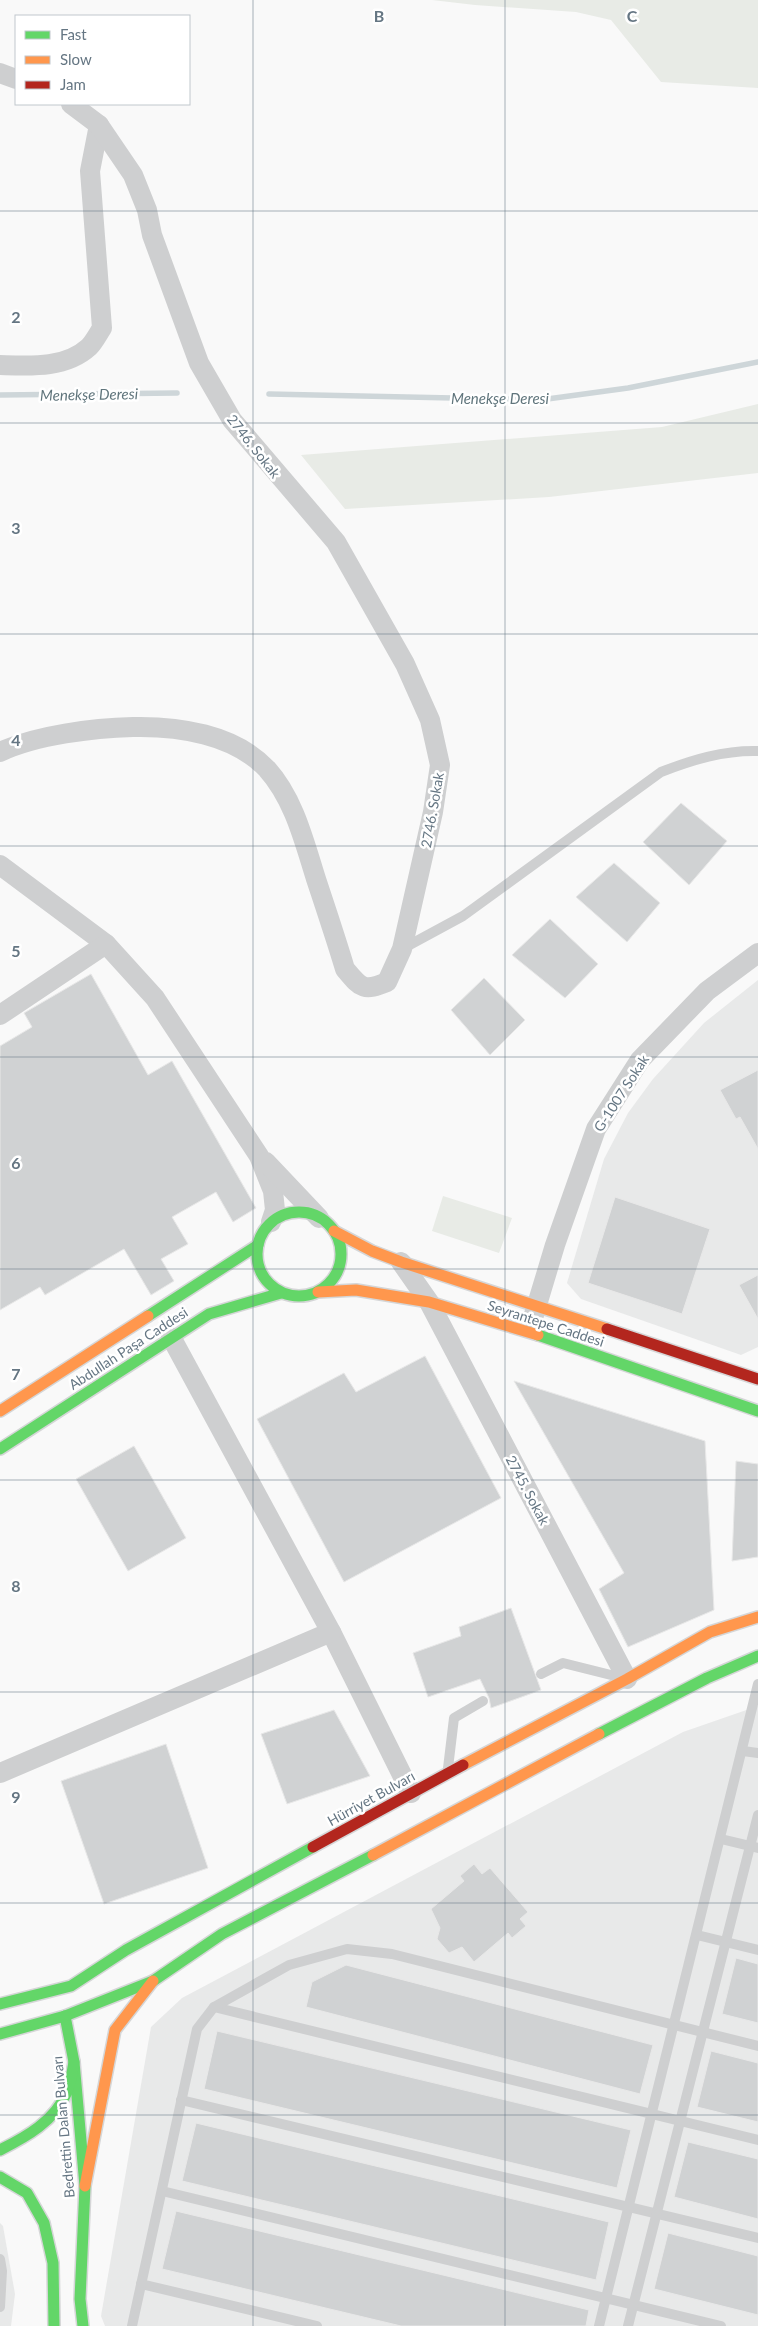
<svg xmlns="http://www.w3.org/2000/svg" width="758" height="2326" font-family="Lato,sans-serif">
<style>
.built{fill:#e8e9e9}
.green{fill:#e8ebe6}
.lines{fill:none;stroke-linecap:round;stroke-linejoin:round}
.stream{stroke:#ced6d9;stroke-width:5.5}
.building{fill:#d0d2d3;stroke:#e8e8e8}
.fast-casing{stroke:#d5d6d7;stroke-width:14}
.slow-casing{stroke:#d5d6d7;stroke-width:14}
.jam-casing{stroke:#d5d6d7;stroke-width:14}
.lane{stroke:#cecfd0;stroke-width:10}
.street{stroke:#cecfd0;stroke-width:20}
.fast{stroke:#63d668;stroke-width:11}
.slow{stroke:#ff974d;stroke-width:11}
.jam{stroke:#b3261e;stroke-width:11}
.grid{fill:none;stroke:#657683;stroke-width:1;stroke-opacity:0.55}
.labels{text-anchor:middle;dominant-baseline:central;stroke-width:5;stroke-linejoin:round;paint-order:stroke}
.street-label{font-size:14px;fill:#657683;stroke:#fff}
.water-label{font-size:15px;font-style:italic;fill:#60757c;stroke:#fff}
.grid-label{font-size:16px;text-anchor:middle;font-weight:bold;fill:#657683;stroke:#fff;stroke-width:5;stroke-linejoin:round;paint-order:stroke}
</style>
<rect width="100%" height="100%" fill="#f9f9f9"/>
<!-- built -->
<g class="built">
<polygon points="758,980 758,1347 741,1355 581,1299 567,1283 604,1159 628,1113 653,1079 704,1023"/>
<polygon points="758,1706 758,2326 105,2326 101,2316 151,2027 182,1998 683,1732"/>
<polygon points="0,2223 3,2226 15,2294 11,2326 0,2326"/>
</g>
<!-- green -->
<g class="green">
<polygon points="432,0 758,0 758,88 661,82 611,20 576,12 475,5"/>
<polygon points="758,404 758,473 549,497 345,509 301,455 662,427"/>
<polygon points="443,1196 512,1218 499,1253 432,1231"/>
</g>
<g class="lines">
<!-- stream -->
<g class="stream">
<polyline points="269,394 540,400 628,388 758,362"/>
<polyline points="0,395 177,393"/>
</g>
</g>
<!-- building -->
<g class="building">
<polygon points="681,803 727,841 689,885 643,842"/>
<polygon points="614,863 660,903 627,942 576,897"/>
<polygon points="550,919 598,964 565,998 512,955"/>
<polygon points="91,974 148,1075 172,1061 256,1208 233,1222 216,1192 172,1217 188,1244 161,1259 174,1281 151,1295 124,1249 45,1295 40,1287 0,1310 0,1046 32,1027 24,1013"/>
<polygon points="484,978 525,1020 490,1055 451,1010"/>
<polygon points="758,1070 758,1149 740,1117 736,1119 720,1090"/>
<polygon points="615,1197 710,1229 682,1314 588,1283"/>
<polygon points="758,1275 758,1319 739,1285"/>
<polygon points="425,1356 501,1498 344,1582 257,1419 344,1373 356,1392"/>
<polygon points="514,1381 705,1441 714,1610 628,1647 599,1589 624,1573"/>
<polygon points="134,1446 186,1538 128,1571 76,1479"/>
<polygon points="736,1461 758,1464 758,1557 732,1561"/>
<polygon points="511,1608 541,1690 491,1708 489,1698 480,1679 428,1697 413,1653 461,1636 459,1627"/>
<polygon points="334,1710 370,1776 287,1804 261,1734"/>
<polygon points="166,1744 208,1868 104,1904 61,1781"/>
<polygon points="474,1864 482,1874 490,1868 528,1912 520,1919 526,1926 512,1938 508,1933 474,1962 462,1947 449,1953 437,1939 440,1928 431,1909 464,1881 460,1876"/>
<polygon points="736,1958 758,1964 758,2023 722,2014"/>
<polygon points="346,1965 653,2045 640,2094 306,2007 312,1982"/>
<polygon points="217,2031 631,2130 617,2188 204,2089"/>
<polygon points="711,2051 758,2063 758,2122 697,2107"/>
<polygon points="196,2123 609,2222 596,2280 182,2181"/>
<polygon points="688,2142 758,2159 758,2219 674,2197"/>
<polygon points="176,2211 589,2310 586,2326 401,2326 162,2269"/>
<polygon points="668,2233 758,2256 758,2315 654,2289"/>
</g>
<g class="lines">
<!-- fast casing -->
<g class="fast-casing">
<g id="fast">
<circle cx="299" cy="1254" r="42"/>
<polyline points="148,1316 258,1245"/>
<polyline points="538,1335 758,1411"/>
<polyline points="0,1449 209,1314 281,1293"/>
<polyline points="599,1734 707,1678 758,1656"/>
<polyline points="0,2004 71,1986 126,1950 313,1847"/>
<polyline points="65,2016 74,2062 85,2186 80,2299 83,2326"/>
<polyline points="0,2034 65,2016 153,1981 222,1934 373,1855"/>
<path d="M0,2150C26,2137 55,2121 67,2092C71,2083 72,2072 74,2062"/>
<polyline points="0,2177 27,2193 44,2223 53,2263 54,2326"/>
</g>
</g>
<!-- slow casing -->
<g class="slow-casing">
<g id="slow">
<polyline points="334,1231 372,1251 401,1262 607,1329"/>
<polyline points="318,1292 356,1290 429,1302 538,1335"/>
<polyline points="0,1411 148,1316"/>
<polyline points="463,1765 627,1679 710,1632 758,1617"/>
<polyline points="373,1855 599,1734"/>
<polyline points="85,2186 115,2030 153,1981"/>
</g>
</g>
<!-- jam casing -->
<g class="jam-casing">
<g id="jam">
<polyline points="607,1329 758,1379"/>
<polyline points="313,1847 463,1765"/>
</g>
</g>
<!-- lane -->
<g class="lane">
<path d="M402,949L463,916L661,772C692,760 724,750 758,751"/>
<polyline points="541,1674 563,1663 619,1677"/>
<polyline points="743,1751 758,1753"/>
<polyline points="448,1768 454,1718 483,1701"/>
<polyline points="721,1839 758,1848"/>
<polyline points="697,1935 758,1950"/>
<polyline points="214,2007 758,2140"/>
<polyline points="181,2100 758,2238"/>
<polyline points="162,2191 721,2326"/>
<polyline points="0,2259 2,2271 0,2307"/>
<polyline points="141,2284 317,2326"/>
<polyline points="132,2326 197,2029 214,2007 289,1965 347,1949 392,1954 758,2046"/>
<polyline points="599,2326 758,1684"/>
<polyline points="628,2326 758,1815"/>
</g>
<!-- street -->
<g class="street">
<polyline points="0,73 16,79"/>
<path d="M0,365C29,366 65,369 89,347C94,342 98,334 102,328L90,171L99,125"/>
<path d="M0,752C36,735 94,728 133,727C178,726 234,734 267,769C294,799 304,841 316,879C326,909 336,939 345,969C361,988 363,992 387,982L402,949L433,812L440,765L430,720L405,664L336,542L232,420L199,363L152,235L147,210L133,175L99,125L71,104"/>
<polyline points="0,865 106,944 155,998 259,1156 273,1191 275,1210 271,1222"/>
<polyline points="0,1015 106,944"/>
<polyline points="266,1162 319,1218"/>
<polyline points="401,1262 429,1302 627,1679"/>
<polyline points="533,1318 555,1245 596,1129 640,1060 707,991 758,953"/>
<polyline points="331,1632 411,1793"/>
<polyline points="0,1773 331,1632 171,1337"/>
</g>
<!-- fast -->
<use href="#fast" class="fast"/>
<!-- slow -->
<use href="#slow" class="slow"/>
<!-- jam -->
<use href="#jam" class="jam"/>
</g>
<!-- grid -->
<path class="grid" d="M253,0V2326M505,0V2326M0,211H758M0,423H758M0,634H758M0,846H758M0,1057H758M0,1269H758M0,1480H758M0,1692H758M0,1903H758M0,2115H758"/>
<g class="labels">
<!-- street labels -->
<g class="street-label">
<text transform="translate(254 446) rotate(52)">2746. Sokak</text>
<text transform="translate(432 810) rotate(-80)">2746. Sokak</text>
<text transform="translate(621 1093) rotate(-57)">G-1007 Sokak</text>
<text transform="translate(546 1323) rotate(18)">Seyrantepe Caddesi</text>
<text transform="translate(128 1348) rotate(-33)">Abdullah Paşa Caddesi</text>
<text transform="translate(528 1490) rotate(62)">2745. Sokak</text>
<text transform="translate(371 1798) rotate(-29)">Hürriyet Bulvarı</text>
<text transform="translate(63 2127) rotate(-95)">Bedrettin Dalan Bulvarı</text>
</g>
<!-- water labels -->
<g class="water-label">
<text transform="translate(89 394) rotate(-1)">Menekşe Deresi</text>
<text x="500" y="398">Menekşe Deresi</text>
</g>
</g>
<g class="grid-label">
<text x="379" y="22">B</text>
<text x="632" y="22">C</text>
<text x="16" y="323">2</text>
<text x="16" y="534">3</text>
<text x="16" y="746">4</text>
<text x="16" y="957">5</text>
<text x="16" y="1169">6</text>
<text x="16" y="1380">7</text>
<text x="16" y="1592">8</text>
<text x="16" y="1803">9</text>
</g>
<!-- legend -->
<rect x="15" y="15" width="175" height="90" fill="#ffffff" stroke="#c1c8cd"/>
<rect x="25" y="31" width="25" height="8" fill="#63d668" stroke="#c1c8cd"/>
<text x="60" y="40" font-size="15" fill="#657683">Fast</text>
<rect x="25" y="56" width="25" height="8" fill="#ff974d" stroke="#c1c8cd"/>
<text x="60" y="65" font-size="15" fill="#657683">Slow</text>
<rect x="25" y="81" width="25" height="8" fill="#b3261e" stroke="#c1c8cd"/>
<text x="60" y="90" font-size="15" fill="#657683">Jam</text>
</svg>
